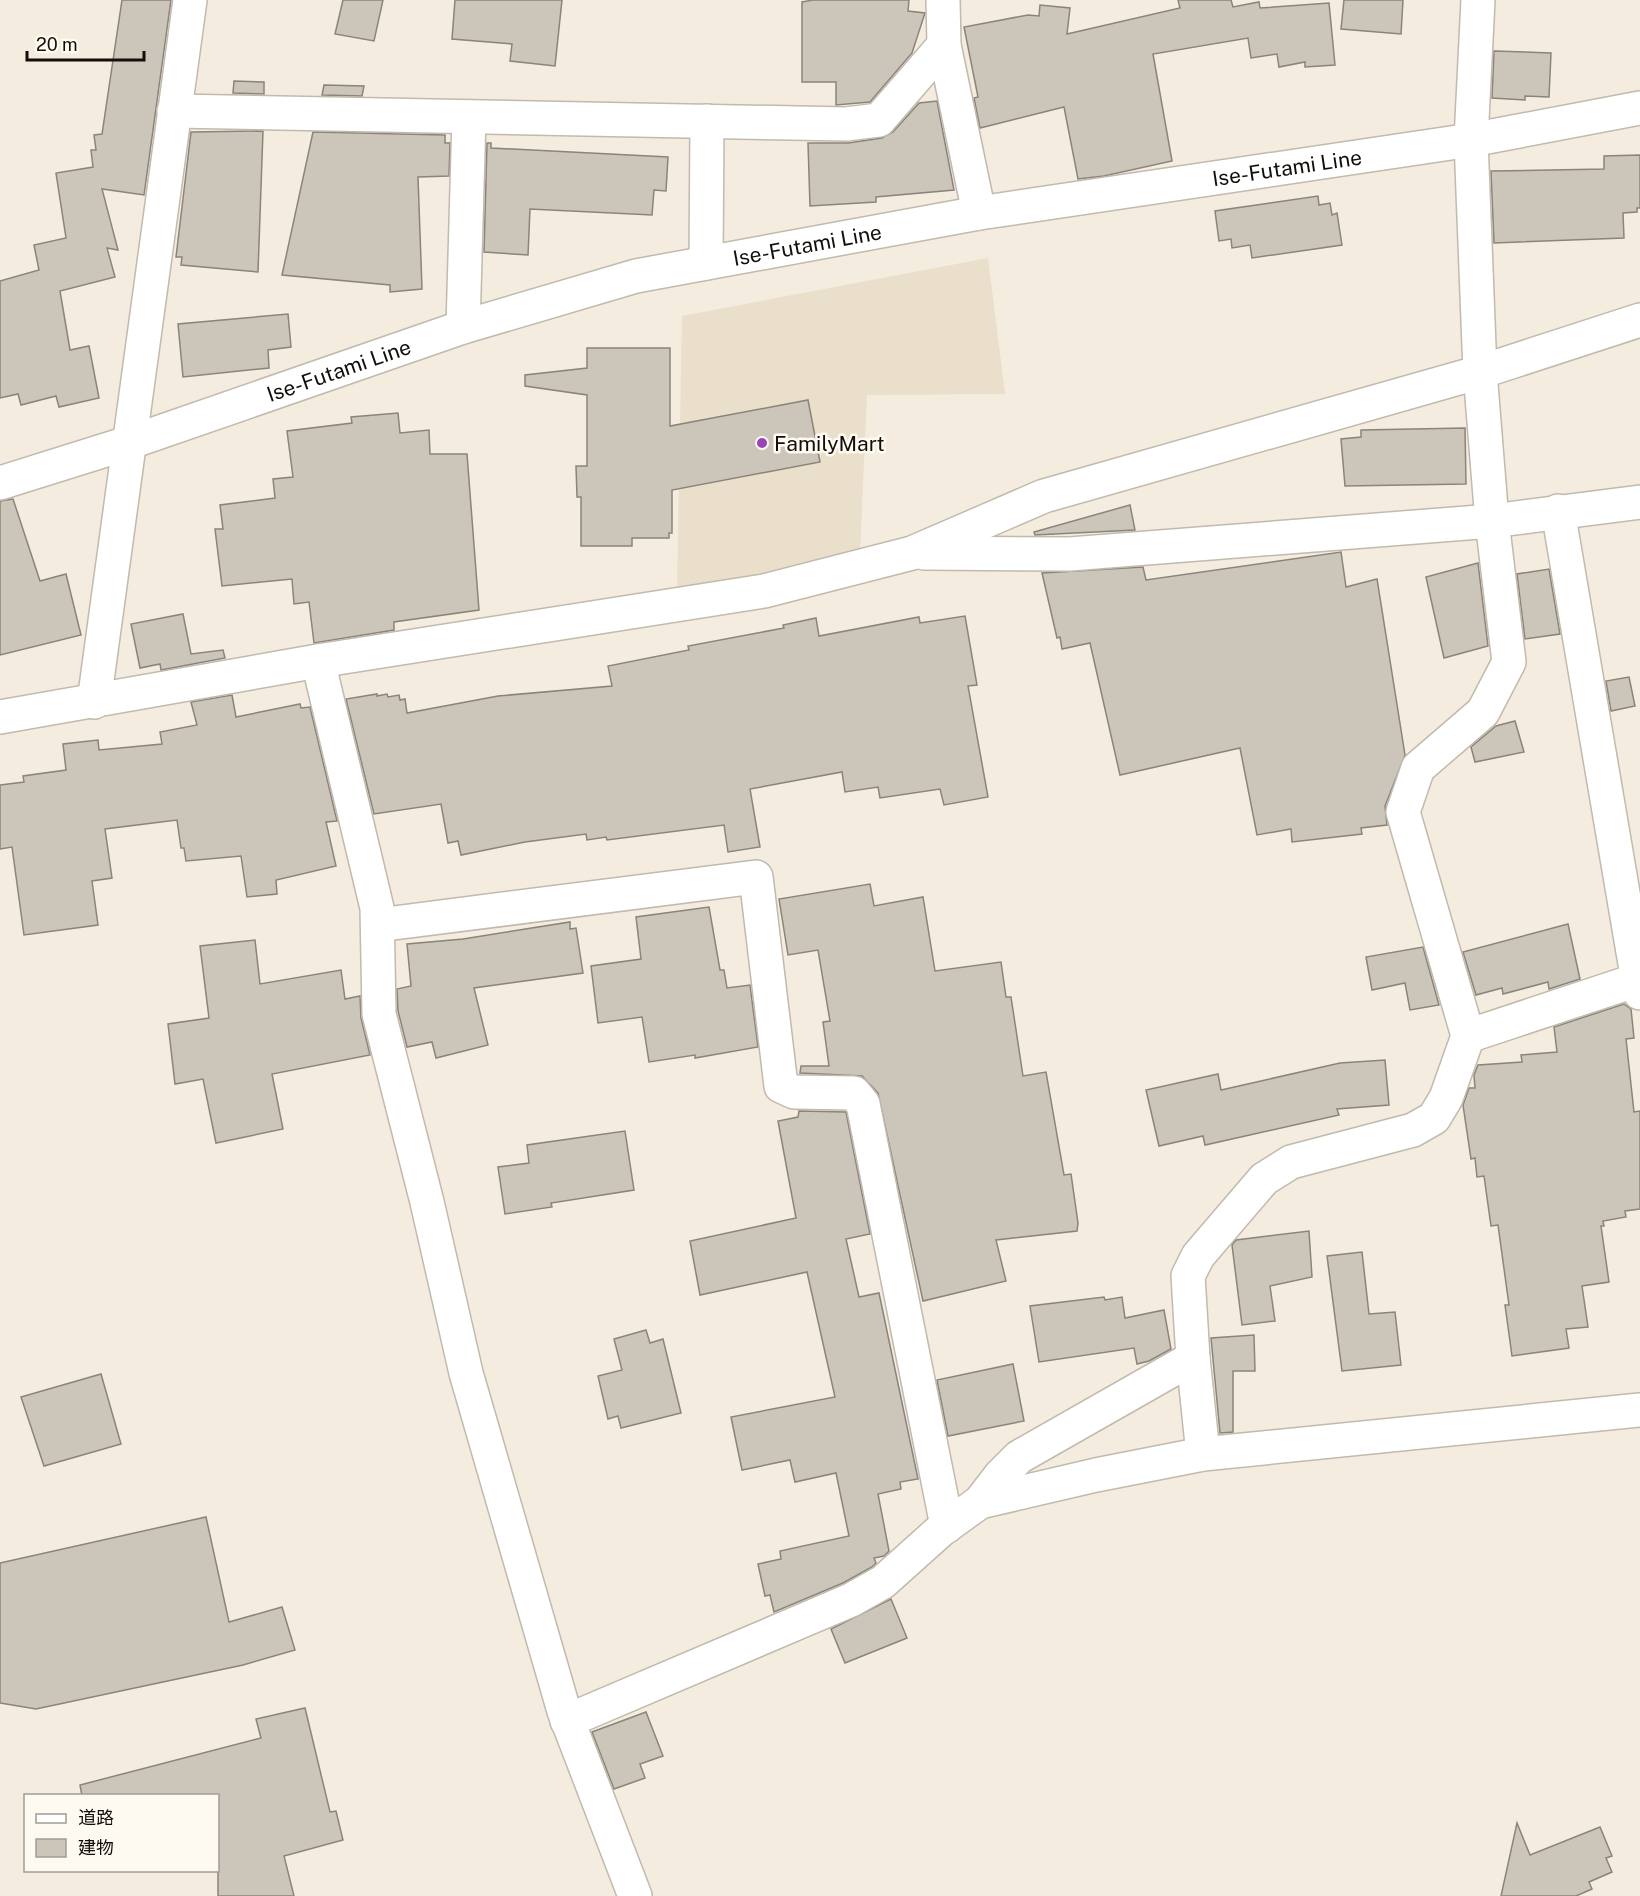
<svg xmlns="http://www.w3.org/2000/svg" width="1640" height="1896" font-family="'Public Sans','Noto Sans JP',sans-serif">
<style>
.built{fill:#eadfcb}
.building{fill:#ccc5b9;stroke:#8b8479;stroke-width:1.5}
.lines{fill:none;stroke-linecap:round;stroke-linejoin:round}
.minor-casing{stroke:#c1baad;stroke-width:36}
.major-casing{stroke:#c1baad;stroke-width:36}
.minor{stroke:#fff;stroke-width:33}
.major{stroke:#fff;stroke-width:33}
.poi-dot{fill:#9846b6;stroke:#fefaf2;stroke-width:2}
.labels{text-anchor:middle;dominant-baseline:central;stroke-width:5;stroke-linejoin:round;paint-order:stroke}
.street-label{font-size:21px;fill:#120f0b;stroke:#fefaf2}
.poi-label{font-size:21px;fill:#120f0b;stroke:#fefaf2;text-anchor:start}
</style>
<rect width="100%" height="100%" fill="#f3ecdf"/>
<!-- built -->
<polygon class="built" points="988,258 1005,394 867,395 860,554 761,583 677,590 682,316"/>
<!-- building -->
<g class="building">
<polygon points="122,0 171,0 144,195 102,189 118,250 107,248 115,277 60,291 70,350 89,346 99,398 59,407 56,396 21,405 18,394 0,398 0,281 39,270 34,245 66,238 56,173 93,167 91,150 96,150 94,135 102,134"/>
<polygon points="343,0 383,0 374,41 335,34"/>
<polygon points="455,0 562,0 555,66 510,61 512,44 452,39"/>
<polygon points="813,0 909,0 908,11 925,13 912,53 870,102 836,105 836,82 802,82 802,2"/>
<polygon points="1178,0 1231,0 1233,7 1259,2 1260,8 1329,3 1335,65 1305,67 1305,62 1279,67 1277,54 1251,58 1248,38 1153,54 1172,161 1104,176 1078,179 1064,107 980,128 974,98 978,97 964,27 1028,15 1039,16 1040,5 1070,8 1067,34 1180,8"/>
<polygon points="1344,0 1403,0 1401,34 1341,29"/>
<polygon points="1494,51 1551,53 1549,97 1525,96 1525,100 1492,98"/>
<polygon points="234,81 264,82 264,94 233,93"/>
<polygon points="324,85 364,86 362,96 322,95"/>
<polygon points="937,101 954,190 876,197 876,202 810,206 808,143 848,143 882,138 893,132 919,103"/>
<polygon points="263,131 258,272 181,265 182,257 176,257 191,132"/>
<polygon points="313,132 445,135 445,143 450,143 449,176 418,177 422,289 390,292 390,285 282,275"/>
<polygon points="487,143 491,143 491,148 668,157 666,191 654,190 652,215 530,209 528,255 484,252"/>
<polygon points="1640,155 1640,208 1637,208 1637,212 1623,213 1624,238 1494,243 1491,171 1604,169 1604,156"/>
<polygon points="1318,196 1319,205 1330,203 1332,215 1337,213 1342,245 1252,258 1250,245 1232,248 1231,239 1219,241 1215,211"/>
<polygon points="288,314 291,347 268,350 269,368 183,377 178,324"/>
<polygon points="587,348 670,348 670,426 808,400 820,462 672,490 672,533 669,533 669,538 632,538 632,546 581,546 581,497 577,497 576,466 587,466 587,395 525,386 525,375 587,368"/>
<polygon points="398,413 400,433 429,430 430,454 467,454 479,610 394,622 394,630 314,643 309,602 294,604 292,579 222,586 215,529 223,529 220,505 275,498 273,479 293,477 287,431 352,423 351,417"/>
<polygon points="1465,428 1466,484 1345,486 1341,439 1361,437 1361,430"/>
<polygon points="13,499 40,581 66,574 81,635 0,655 0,501"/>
<polygon points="1130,505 1135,530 1035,535 1034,532"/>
<polygon points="1341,552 1346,587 1377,579 1405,755 1385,806 1387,825 1361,828 1362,834 1292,842 1291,829 1257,835 1240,748 1120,775 1090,643 1062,649 1060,637 1057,638 1042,573 1143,567 1146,580"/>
<polygon points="1478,563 1488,646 1444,658 1426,577"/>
<polygon points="1549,569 1560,634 1525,639 1517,574"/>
<polygon points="183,614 191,654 223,650 225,658 161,670 160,664 140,668 131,624"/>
<polygon points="965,616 977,685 968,686 988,797 944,805 940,789 880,798 878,787 845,792 842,772 750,789 760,847 728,852 724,825 607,840 606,837 587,840 586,834 525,842 461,855 458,841 448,843 441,804 374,814 346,699 377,694 377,696 387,694 388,697 399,695 400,700 405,699 407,713 498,696 612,686 608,666 689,650 688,646 784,628 783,625 816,618 819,636 919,617 920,623"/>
<polygon points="1629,677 1635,706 1611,711 1606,681"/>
<polygon points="232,695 236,717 300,704 301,708 310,707 337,821 326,822 336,866 276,880 277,894 247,897 241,856 186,861 184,848 181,848 177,820 105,829 112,878 92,881 98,925 24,935 12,847 0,849 0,785 24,782 23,776 66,770 63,744 98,740 99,750 162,744 160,732 197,725 191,702"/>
<polygon points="1515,721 1524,752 1475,762 1471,747 1496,726"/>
<polygon points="870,884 874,906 923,897 935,971 1001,962 1006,997 1011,997 1023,1076 1046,1072 1064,1175 1071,1174 1078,1223 1077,1231 996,1240 1006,1281 923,1301 878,1093 862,1076 800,1073 801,1066 829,1066 823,1022 830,1021 818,950 788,955 779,899"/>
<polygon points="709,907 720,970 724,970 727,988 750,985 758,1047 695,1058 695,1055 649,1062 642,1017 598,1023 591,966 641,959 636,917"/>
<polygon points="570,922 570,929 576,928 583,973 474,988 488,1045 436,1058 432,1042 407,1047 398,1011 397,989 411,986 407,944 463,939"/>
<polygon points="1568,924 1580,979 1549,989 1548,982 1503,994 1502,988 1476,995 1463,952"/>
<polygon points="255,940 260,984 341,970 345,999 360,996 361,1018 370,1055 272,1074 283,1129 216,1143 203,1079 175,1084 168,1024 209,1018 200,946"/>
<polygon points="1423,947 1439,1005 1410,1010 1405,983 1372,990 1366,957"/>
<polygon points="1624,1004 1631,1009 1634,1038 1626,1039 1634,1112 1640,1111 1640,1209 1625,1211 1626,1217 1603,1221 1604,1226 1601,1226 1609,1282 1582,1286 1588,1327 1566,1329 1569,1348 1512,1356 1505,1305 1509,1305 1498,1225 1491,1226 1484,1176 1477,1177 1475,1158 1471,1159 1463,1105 1469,1088 1475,1088 1474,1075 1478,1065 1522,1062 1521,1055 1557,1052 1554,1027"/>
<polygon points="1385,1060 1389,1105 1337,1109 1339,1115 1205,1145 1203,1136 1159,1146 1146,1090 1218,1074 1221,1090 1340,1063"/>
<polygon points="799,1111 846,1112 870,1234 846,1239 859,1297 879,1293 918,1479 900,1482 901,1489 878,1494 889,1551 884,1556 874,1558 876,1563 872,1567 843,1583 774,1612 770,1595 765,1596 758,1564 781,1559 780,1551 849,1536 836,1473 795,1482 790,1460 742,1470 731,1417 835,1397 807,1272 700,1295 690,1241 796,1218 778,1121 798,1117"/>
<polygon points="625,1131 634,1190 551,1203 552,1207 505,1214 498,1167 529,1163 527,1145"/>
<polygon points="1309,1231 1312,1277 1270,1286 1275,1321 1242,1325 1232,1245 1236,1240"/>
<polygon points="1362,1252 1369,1314 1395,1312 1401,1365 1342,1371 1327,1256"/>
<polygon points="1104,1297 1105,1300 1122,1297 1125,1318 1164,1310 1171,1349 1149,1361 1137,1364 1134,1348 1039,1362 1030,1306"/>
<polygon points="646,1330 650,1343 663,1339 681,1413 621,1428 618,1416 608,1419 598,1376 622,1370 614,1339"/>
<polygon points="1254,1335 1255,1371 1233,1371 1233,1432 1220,1433 1211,1338"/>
<polygon points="1013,1364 1024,1421 948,1436 937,1380"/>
<polygon points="101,1374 121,1444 44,1466 21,1397"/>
<polygon points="206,1517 229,1622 282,1607 295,1650 243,1665 36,1709 0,1703 0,1563"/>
<polygon points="891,1599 907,1638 845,1663 831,1629"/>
<polygon points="305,1708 330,1812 336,1811 343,1840 284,1856 294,1896 218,1896 218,1796 82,1796 80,1785 261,1738 256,1719"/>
<polygon points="646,1712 663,1756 640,1764 645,1778 614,1789 592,1732"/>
<polygon points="1517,1823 1530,1855 1600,1827 1612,1856 1606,1858 1612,1872 1589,1882 1592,1889 1576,1896 1501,1896"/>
</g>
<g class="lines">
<!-- minor casing -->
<g class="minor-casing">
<g id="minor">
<polyline points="943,0 944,45 979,213"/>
<polyline points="174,111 846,124 879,120 944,45"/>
<polyline points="706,263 707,121"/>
<polyline points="463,327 469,117"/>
<polyline points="1558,511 1640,993"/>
<polyline points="924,553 1070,554 1492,521 1640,502"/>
<polyline points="318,661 377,908 379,1014 427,1202 466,1373 564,1711 635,1896"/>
<polyline points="94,702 190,0"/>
<polyline points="0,717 318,661 764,591 912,553 1044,496 1480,372 1640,320"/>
<polyline points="378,925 756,877 781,1086 794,1092 854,1093 863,1104 947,1526"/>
<polyline points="1468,1036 1403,812 1418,768 1483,712 1509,662 1492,521 1480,372 1471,140 1478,0"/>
<polyline points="1203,1454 1193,1358 1188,1276 1198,1256 1264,1179 1291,1162 1413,1130 1434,1118 1446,1098 1468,1036 1640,979"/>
<polyline points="980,1502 1000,1476 1019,1457 1193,1358"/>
<polyline points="567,1721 851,1600 883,1582 941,1530 980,1502 1096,1475 1203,1454 1640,1410"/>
</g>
</g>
<!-- major casing -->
<g class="major-casing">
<g id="major">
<path id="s1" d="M0,483L131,442L463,327L636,276L979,213L1471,140L1640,108"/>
</g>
</g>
<!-- minor -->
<use href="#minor" class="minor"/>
<!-- major -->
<use href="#major" class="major"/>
</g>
<!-- markers -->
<circle class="poi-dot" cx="762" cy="443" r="6"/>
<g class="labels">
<!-- street labels -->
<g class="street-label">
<text stroke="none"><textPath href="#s1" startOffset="1329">Ise-Futami Line</textPath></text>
<text stroke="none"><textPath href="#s1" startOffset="843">Ise-Futami Line</textPath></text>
<text stroke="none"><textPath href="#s1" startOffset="357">Ise-Futami Line</textPath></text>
</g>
<!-- poi labels -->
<g class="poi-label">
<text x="774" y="443">FamilyMart</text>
</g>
</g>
<!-- legend -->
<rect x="24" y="1794" width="195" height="78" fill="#fefaf2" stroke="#a09c96" stroke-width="1.5"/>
<rect x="36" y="1814" width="30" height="9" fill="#ffffff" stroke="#a09c96" stroke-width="1.5"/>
<text x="78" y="1824" font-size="18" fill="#120f0b">道路</text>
<rect x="36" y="1839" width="30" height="18" fill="#ccc5b9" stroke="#a09c96" stroke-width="1.5"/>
<text x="78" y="1854" font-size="18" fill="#120f0b">建物</text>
<!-- scale -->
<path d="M27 51v9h117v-9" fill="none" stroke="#120f0b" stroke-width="3"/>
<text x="36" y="51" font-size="18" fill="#120f0b" stroke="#fefaf2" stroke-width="4.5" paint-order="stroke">20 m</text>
</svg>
